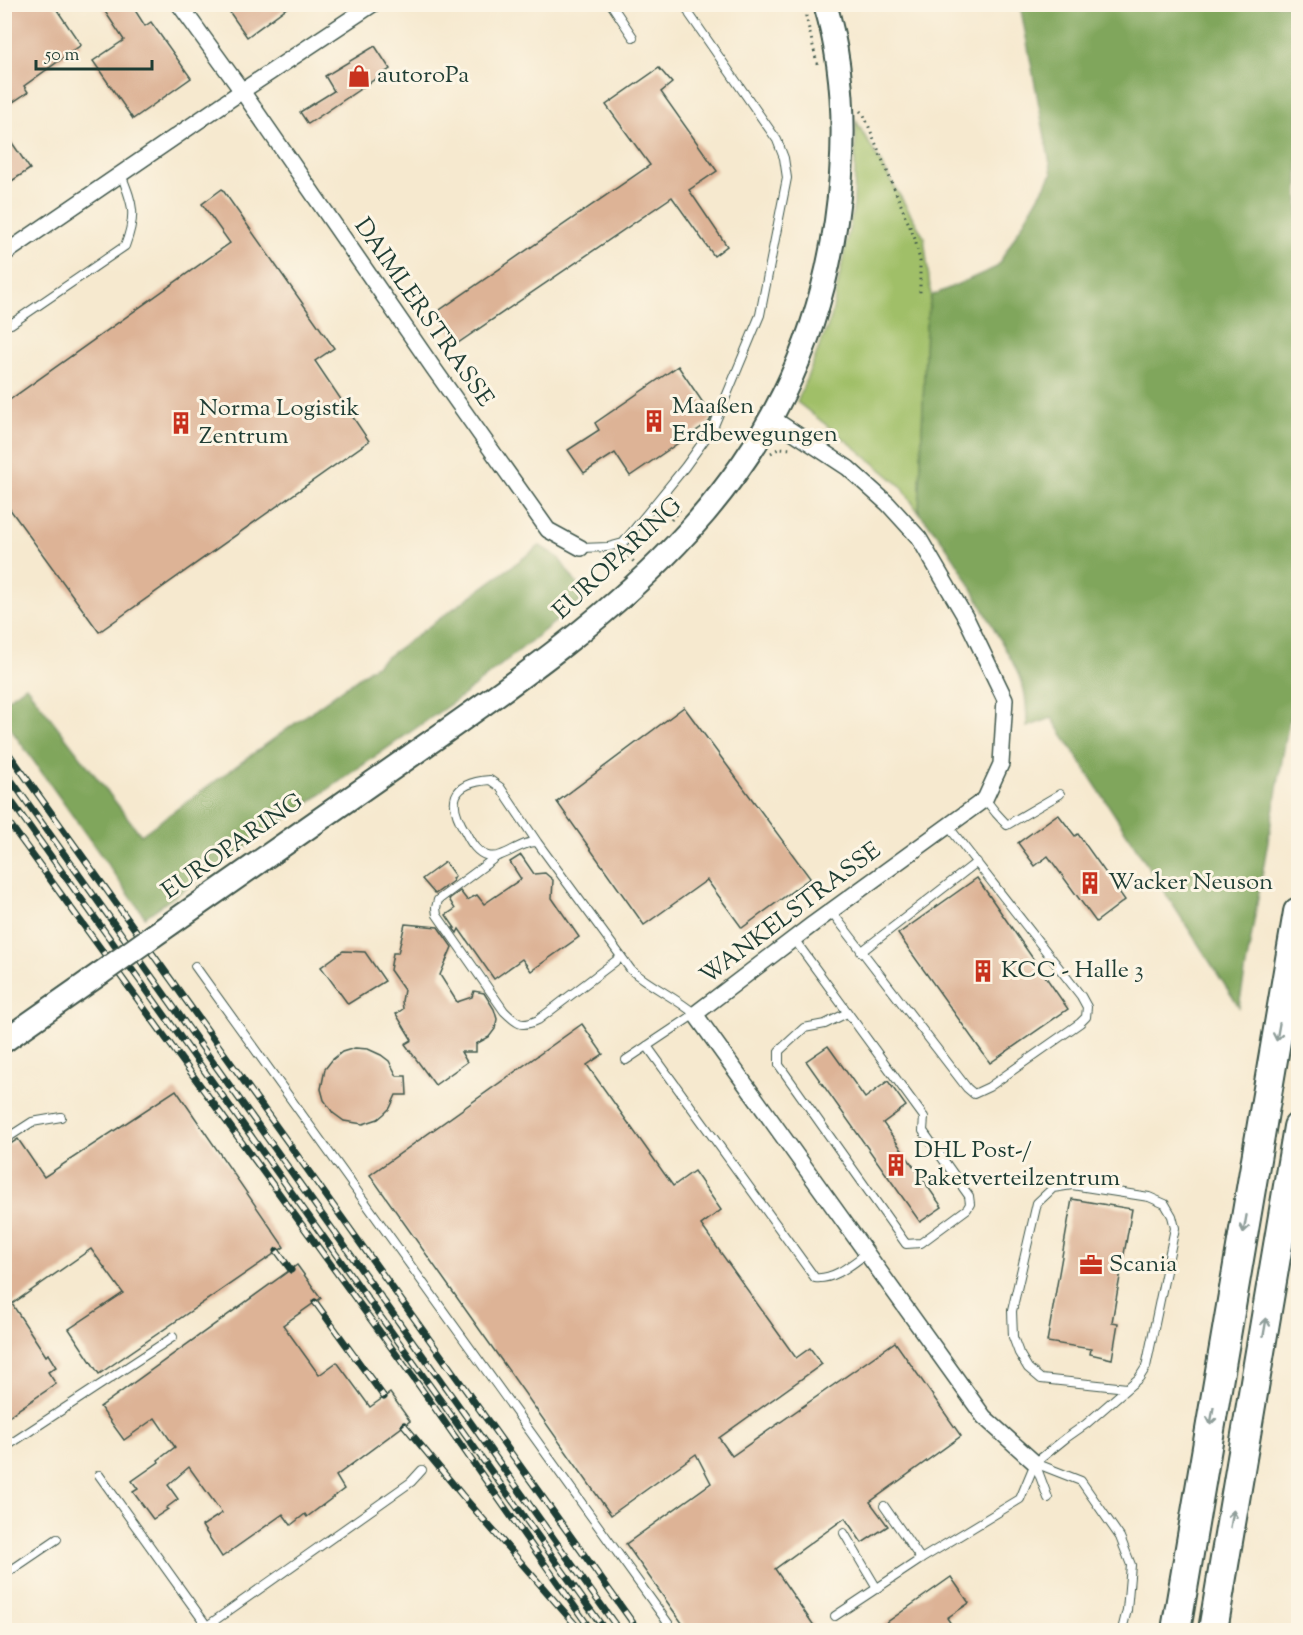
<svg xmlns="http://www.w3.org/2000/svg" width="1303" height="1635" font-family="'Sorts Mill Goudy',serif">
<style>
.green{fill:#a0bf68;stroke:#607e4e;stroke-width:1.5}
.forest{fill:#80a65c;stroke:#507248;stroke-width:1.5}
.building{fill:#ddb396}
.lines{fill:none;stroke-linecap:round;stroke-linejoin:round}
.lane-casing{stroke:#3f574b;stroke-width:10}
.street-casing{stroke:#3f574b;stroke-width:18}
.secondary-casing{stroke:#3f574b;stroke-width:26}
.highway-casing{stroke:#3f574b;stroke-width:32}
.path{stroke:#3f574b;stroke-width:3;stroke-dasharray:1.5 4.5;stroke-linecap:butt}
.lane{stroke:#fff;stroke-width:8}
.street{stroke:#fff;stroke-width:15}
.secondary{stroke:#fff;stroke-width:22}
.highway{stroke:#fff;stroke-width:28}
.rail-casing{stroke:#1f3d34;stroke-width:7}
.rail{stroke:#fcf5e5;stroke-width:4.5;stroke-dasharray:14;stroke-linecap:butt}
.secondary-bridge-casing{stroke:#3f574b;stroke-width:26;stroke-linecap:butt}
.secondary-bridge{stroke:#fff;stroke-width:22}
.oneway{stroke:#8f9e9a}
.labels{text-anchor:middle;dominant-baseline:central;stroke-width:6;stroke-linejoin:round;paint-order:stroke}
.poi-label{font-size:24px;fill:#1f3d34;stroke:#fcf5e5;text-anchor:start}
.street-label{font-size:24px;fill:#1f3d34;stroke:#fcf5e5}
</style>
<rect width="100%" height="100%" fill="#fcf5e5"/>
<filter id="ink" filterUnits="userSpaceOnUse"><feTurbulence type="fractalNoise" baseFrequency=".0167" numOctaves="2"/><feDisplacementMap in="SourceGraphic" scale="12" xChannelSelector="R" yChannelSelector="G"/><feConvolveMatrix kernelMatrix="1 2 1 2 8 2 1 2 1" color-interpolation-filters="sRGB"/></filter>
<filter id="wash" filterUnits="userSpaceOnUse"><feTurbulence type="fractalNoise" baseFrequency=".008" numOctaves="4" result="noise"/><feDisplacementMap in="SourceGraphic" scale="24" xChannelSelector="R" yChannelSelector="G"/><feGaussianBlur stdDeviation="1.35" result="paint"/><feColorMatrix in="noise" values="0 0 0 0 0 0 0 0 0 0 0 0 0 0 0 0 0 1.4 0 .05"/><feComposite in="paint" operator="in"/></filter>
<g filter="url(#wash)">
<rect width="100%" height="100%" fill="#f6e9cf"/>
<!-- green -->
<polygon class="green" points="856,121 924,237 931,296 926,326 919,513 902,487 857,449 797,402 831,318 854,205"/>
<!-- forest -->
<g class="forest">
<path d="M1020,5H1298V669L1239,1007L1052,718L1027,727C1027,714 1027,703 1024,690C1019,670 1006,651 996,632C972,589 953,549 919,513L926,326L931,296L997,267L1052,174Z"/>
<polygon points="540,546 558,557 586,597 462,696 145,917 5,721 5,701 26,686 141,835"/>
</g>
<g id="blocks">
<!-- building -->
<g class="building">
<polygon points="4,4 53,4 81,45 24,86 28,92 4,108"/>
<polygon points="100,4 131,4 145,26 151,22 191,78 133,119 93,61 124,40"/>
<polygon points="224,4 292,4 247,37"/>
<polygon points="375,46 390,69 308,124 300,112 334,91 325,76"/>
<polygon points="659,68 672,83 661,92 717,171 689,190 727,246 714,256 672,197 458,343 437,312 650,165 606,105"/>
<polygon points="4,131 30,169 4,186"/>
<polygon points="222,189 334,348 315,361 369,441 99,632 4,501 4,404 230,243 202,204"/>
<polygon points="678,366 712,416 709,422 630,476 615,453 584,473 568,450 599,430 595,423"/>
<polygon points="684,707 810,878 742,928 707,880 644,925 557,802"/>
<polygon points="1058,814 1075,836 1078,834 1125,900 1096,922 1048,856 1035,866 1018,843"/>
<polygon points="521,855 534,874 545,873 553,880 552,898 579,937 531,971 522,959 494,979 459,929 457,933 453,928 455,928 446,915 455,909 449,899 460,891 467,900 477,895 484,904 521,879 510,862"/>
<polygon points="445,862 455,876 452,878 453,881 435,894 422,879"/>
<polygon points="977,878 1068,1009 990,1063 898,934"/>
<polygon points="405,924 438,927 452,947 440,975 457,1002 472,997 474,991 484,993 494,1009 497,1019 495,1029 489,1037 476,1044 476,1052 461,1052 467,1062 435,1085 405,1044 412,1040 396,1014 403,1009 402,1001 404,990 390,970 393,953 398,953"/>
<polygon points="343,951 365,952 385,981 348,1004 321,967"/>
<polygon points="582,1024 603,1054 587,1065 673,1186 694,1171 721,1210 701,1225 796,1358 810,1348 822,1364 719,1438 732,1456 895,1342 961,1436 870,1502 888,1526 862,1543 845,1518 775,1569 817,1630 687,1630 626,1544 711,1483 696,1454 611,1515 370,1175"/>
<polygon points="828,1046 865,1098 888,1081 906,1106 883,1123 942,1207 920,1222 806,1061"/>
<polygon points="355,1048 368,1049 381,1055 389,1061 397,1076 406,1076 407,1095 396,1095 390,1108 384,1114 378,1119 363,1124 344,1121 333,1113 324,1100 321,1089 325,1069 332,1060 342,1052"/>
<polygon points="176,1090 284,1247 99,1374 69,1329 123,1293 91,1249 12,1304 46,1356 48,1354 56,1367 48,1372 56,1384 4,1419 4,1148 18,1139 44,1177"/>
<polygon points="1072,1199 1132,1209 1112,1322 1118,1323 1112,1359 1090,1354 1091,1349 1047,1342"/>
<polygon points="297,1265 321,1298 283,1325 319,1375 337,1362 370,1407 390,1393 410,1421 336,1476 344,1489 307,1517 305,1514 291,1525 283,1514 222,1557 202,1526 222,1513 189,1467 168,1485 178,1499 166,1508 168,1509 153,1519 133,1492 138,1489 132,1481 159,1462 158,1460 175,1447 155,1418 124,1440 100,1407"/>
<polygon points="951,1577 969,1603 947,1618 955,1630 876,1630"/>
</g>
</g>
</g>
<g filter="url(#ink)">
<use href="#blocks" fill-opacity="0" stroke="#3f574b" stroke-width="1.5"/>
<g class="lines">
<!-- lane casing -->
<g class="lane-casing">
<g id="lane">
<polyline points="611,4 633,37"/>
<path d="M4,326L11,324L125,246C137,214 133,205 121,174"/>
<polyline points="581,548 608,547 623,543 685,467 713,428 760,315 787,178 784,158 777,140 690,15 685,4"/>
<polyline points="985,799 996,813 1007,825 1060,794"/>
<path d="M537,842L500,787L490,780C450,783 447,802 466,833C471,843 477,853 488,856C504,860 520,841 537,842L631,970C651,987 675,997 695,1014L626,1060"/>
<path d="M496,857L438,900L436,908L437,915L504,1011C517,1024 521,1028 538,1020L621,957"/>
<polyline points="831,911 967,1088 974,1094 989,1087 1080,1023 1086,1017 1087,1007 1081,996 948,826"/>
<polyline points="794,939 924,1117 923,1131 969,1196 970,1204 967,1209 921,1243 906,1244 779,1065 779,1051 804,1028 825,1024 847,1013"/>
<polyline points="861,952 977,862"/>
<polyline points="195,966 673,1630"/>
<path d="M647,1046L815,1278C834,1280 852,1264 867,1253"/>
<polyline points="4,1140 32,1122 61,1117"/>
<polyline points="4,1448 173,1337"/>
<polyline points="1035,1463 1081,1481 1120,1537 1131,1565 1127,1610 1122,1630"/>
<polyline points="1035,1463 1048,1498"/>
<polyline points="99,1475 207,1626 200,1630"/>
<polyline points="884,1506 921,1559"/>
<polyline points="844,1533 876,1587"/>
<polyline points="4,1575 57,1539"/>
<polyline points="835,1616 921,1559 1020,1499 1035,1463 1066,1438 1086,1424 1139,1378 1146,1367 1175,1228 1172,1216 1165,1204 1149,1197 1072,1185 1053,1188 1037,1203 1012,1311 1013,1337 1019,1353 1028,1368 1041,1379 1127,1388"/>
<polyline points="207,1626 411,1482 422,1470"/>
</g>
</g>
<!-- street casing -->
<g class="street-casing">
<g id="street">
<polyline points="179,4 242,91 434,369 548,530 581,548"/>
<polyline points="4,254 242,91 373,4"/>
<polyline points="772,418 848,468 888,504 919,538 967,620 1005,699 1001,764 985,799 813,924 695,1014 984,1417 1035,1463"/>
</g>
</g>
<!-- secondary casing -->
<g class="secondary-casing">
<g id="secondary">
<path d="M153,936C242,874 330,812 419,750C621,609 798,483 836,221C846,150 846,73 825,4"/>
<polyline points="4,1041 101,973"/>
</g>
</g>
<!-- highway casing -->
<g class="highway-casing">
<g id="highway">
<polyline points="1176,1630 1298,912"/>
<polyline points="1213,1630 1298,1127"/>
</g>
</g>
<!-- path -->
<g class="path">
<polyline points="803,4 818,67"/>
<polyline points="860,111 864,115 915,239 920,261 920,296"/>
<polyline points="771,453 780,448 792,449"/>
<polyline points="671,520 680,509"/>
<polyline points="622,556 629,557 634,562"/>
</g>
<!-- lane -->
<use href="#lane" class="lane"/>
<!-- street -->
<use href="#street" class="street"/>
<!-- secondary -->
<use href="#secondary" class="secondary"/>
<!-- highway -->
<use href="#highway" class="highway"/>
<!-- rail casing -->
<g class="rail-casing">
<g id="rail">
<polyline points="4,747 638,1630"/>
<polyline points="4,770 619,1630"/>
<polyline points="4,791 605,1630"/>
<polyline points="4,816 420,1387 591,1630"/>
<polyline points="277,1251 291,1270"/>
<polyline points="315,1302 384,1397"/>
<polyline points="404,1425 462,1495 580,1630"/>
</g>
</g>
<!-- rail -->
<use href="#rail" class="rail"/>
<!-- secondary-bridge casing -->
<g class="secondary-bridge-casing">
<polyline id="secondary-bridge" points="101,973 153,936"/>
</g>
<!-- secondary-bridge -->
<use href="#secondary-bridge" class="secondary-bridge"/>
</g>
<!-- one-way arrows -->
<defs><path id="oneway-shaft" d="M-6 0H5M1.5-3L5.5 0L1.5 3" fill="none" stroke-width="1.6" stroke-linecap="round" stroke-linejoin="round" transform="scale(1.5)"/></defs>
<g class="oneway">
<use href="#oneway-shaft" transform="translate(1278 1032) rotate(100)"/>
<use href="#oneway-shaft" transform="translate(1245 1224) rotate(100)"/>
<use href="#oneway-shaft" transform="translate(1265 1327) rotate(-80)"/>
<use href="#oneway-shaft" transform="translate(1212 1416) rotate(100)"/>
<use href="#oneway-shaft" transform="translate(1232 1519) rotate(-80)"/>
</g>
</g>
<!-- icons -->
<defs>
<g id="shop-bare" transform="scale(1.8)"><path d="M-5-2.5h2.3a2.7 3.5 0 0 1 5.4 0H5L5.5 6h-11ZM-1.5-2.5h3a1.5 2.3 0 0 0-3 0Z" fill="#c8321e" stroke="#fcf5e5" stroke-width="2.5" paint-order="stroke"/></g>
<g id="building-bare" transform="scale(1.8)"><path d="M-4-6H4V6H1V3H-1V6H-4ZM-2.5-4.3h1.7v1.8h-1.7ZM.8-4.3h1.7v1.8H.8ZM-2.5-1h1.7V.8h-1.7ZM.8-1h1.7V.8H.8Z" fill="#c8321e" stroke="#fcf5e5" stroke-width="2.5" paint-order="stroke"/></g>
<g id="office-bare" transform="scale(1.8)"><path d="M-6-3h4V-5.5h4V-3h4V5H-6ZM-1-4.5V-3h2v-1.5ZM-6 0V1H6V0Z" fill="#c8321e" stroke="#fcf5e5" stroke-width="2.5" paint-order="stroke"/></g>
</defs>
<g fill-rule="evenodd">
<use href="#shop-bare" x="359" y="76"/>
<use href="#building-bare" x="654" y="421"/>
<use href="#building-bare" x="181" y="423"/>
<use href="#building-bare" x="1090" y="883"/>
<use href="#building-bare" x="983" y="971"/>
<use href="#building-bare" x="896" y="1165"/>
<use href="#office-bare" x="1091" y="1265"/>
</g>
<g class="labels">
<!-- poi labels -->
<g class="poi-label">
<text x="377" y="76">autoroPa</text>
<text x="672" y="407">Maaßen<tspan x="672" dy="28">Erdbewegungen</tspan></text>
<text x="199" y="409">Norma Logistik<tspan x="199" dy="28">Zentrum</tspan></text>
<text x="1108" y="883">Wacker Neuson</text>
<text x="1001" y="971">KCC - Halle 3</text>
<text x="914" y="1151">DHL Post-/<tspan x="914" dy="28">Paketverteilzentrum</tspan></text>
<text x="1109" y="1265">Scania</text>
</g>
<!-- street labels -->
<g class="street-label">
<text transform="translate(423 313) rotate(55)">DAIMLERSTRASSE</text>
<text transform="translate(618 559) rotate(-43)">EUROPARING</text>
<text transform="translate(233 847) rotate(-35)">EUROPARING</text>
<text transform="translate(791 914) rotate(-37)">WANKELSTRASSE</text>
</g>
</g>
<!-- margin -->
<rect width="1303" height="1635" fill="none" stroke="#fcf5e5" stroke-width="24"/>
<!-- scale -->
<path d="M36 60v9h116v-9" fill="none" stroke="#1f3d34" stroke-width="3"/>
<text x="45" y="60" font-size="18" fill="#1f3d34" stroke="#fcf5e5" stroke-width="4.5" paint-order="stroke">50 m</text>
</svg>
